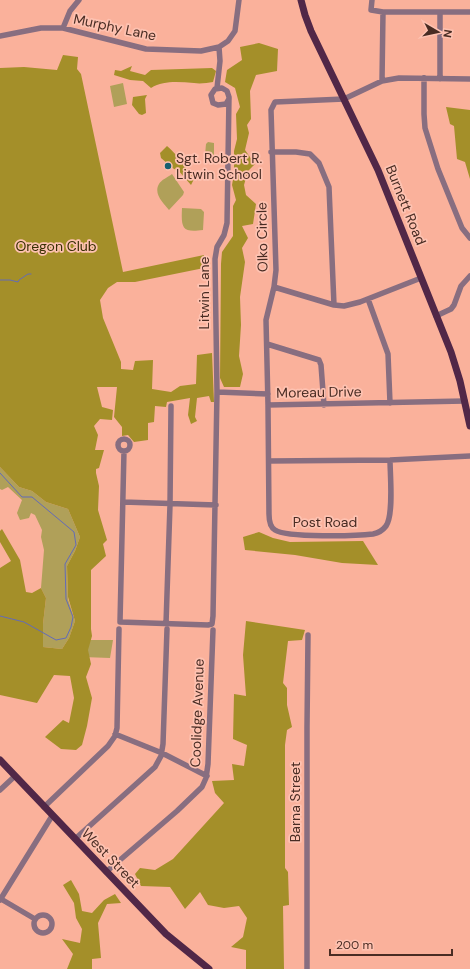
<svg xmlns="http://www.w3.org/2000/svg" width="470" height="969" viewBox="0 0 470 969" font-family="'DM Sans',sans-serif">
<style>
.green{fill:#b0a059}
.forest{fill:#a48f29}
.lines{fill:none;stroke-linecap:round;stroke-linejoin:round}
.stream{stroke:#636bb8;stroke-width:1}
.minor{stroke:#886e80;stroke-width:5.5}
.major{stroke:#512747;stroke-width:7}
.poi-dot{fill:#185f70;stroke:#fec2b1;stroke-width:1.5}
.labels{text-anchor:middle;stroke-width:3.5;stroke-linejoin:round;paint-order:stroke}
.street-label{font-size:14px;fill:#492c23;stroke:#fec2b1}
.poi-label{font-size:14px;fill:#492c23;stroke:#fec2b1;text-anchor:start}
.park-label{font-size:14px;fill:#382f03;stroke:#fec2b1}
</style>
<rect width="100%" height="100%" fill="#fab19b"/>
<path class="green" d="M123,83L127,104L114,107L110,86Z
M208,142L214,143V154L212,157L205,155L206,144Z
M172,174L184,192L183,195L169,210C164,204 153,194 159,184C161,180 168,177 172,174Z
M182,208L201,209L204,212L203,230C182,233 181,228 182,208Z
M0,467L19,487L32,491L46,502L68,509L80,537L75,551L67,566L68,599L75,621L69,638L62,649L43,647V624L46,598L41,588L44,550L41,537L42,530L35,515L31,513L29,518L20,520L17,513L22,500L8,487L2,490L0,489Z
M90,640H113L110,658L83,657Z"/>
<path class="forest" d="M259,43L278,49L277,71L256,75L250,91L251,119L247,125L249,133L245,150L255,164L248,171L244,185L246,195L256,204L253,224L242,226L248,238L242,248L245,262L240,297L241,325L239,356L243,374L240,387H224L220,378L221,264L222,252L233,236V206L236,200L232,185L234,174V151L237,139L236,114L240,107L235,88L225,82L227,70L242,60L240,47Z
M63,55L78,57L77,69L81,74L123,272L204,255V268L135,282H117L108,288L100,300L103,318L121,362V369L133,370L135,361L153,360L152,389L171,392L180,386L196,384L197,355L212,353L214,402H211L209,396L197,398L195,417L197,421L191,424L188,415L190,398L167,402L166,407L155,406L154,422L148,423V440L134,442L128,435L122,436V427L114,417L117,387H97L102,407L113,410L112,420L100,419L94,426L98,435L95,450H104L99,468L96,469V473L99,486L98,510L107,540L103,544L106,556L91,570V629L92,636L88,650L91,664L86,677L92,698L87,726L82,745L76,750L61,749L45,737L63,720L69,723L74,698L70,676L54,675L37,703L0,695V568L11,561L0,542V531L2,529L20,560L26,592L32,593L41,588L46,598L43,624V647L62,649L69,638L75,621L68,597L67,566L75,551L80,537L68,509L46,502L32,491L19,487L0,467V68L24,67L57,70Z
M132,66L130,71L145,75L151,70L212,68L216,71L213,82C207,83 200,84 194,83C179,82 164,80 151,88L143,81L130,80L114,75L115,70L121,71Z
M147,95L145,99L146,113L142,115L139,114L132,105L133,97Z
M446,107L470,110V179L465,162L457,159L454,126L450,124Z
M167,146C177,155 184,163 190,175H196L191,185L178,170L174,169L161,158L160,153Z
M259,532L273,538L290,542L363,541L378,565L342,563L295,555L245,550L243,537Z
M246,621L305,630L302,640L288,641L283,683L287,688V705L292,727L287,730L285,745V868L288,872L289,905L283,906L284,969H246V950L231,947L243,937L247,918L239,906L224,908L208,905L200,892L185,909L170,887L141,886L135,874L140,868L155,870L173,859L224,803L215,793L212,781L234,780L232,764L244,766L247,745L233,739L234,694L246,696L243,655Z
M71,880L79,894L82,911L92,913L104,900L115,894L121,903L107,904L98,923L101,958L92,959V969H67L73,954L62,939L80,943L82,929L76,918L74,903L63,885Z"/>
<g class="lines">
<path class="stream" d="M0,280H10L18,282L19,280L28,274H31
M0,473L22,497H32L74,532L76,545L65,564L66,599L73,617L71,627L66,638L56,640L24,622L0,616"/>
<path class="minor" d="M372,0L371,10L383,12H470
M63,28L70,11L79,0
M0,36L41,28H63L146,49L201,51L219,47L228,41L235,31L239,0
M424,78V114L425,128L438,169L462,228L470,238
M440,79V12
M382,81L383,12
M217,88L220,61L219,47
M229,99L226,104L218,105L213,103L211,95L215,89L222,88L227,91L229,97L227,223L224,235L217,247L215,259L217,392L268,394
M271,152H296L310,154L319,163L329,187L334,305
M421,278L360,302L344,306L334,305L274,287L276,270L271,110L275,102L344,99L382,81L399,78L470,79
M274,287L266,320L268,405L465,401
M368,299L388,354L390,403
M436,316L451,309L454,305L461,286L470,276
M267,344L319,360L321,365L324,405
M268,405L269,514C269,520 270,527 275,530C287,538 357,536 373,534C378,533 383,530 386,526C394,515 390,474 390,460
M118 445a6 6 0 1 1 12 0a6 6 0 1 1-12 0Z
M124,451L120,622L208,625L212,624L213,616L217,392
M269,461L390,460L470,456
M123,502L216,505
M166,624L170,505L171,406
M115,734L162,753L207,776
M0,790L15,776
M44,807L108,746L115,736L117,728L119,629
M75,839L155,767L161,756L163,744L167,629
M106,872L177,811L202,787L206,778L208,764L213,630
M1,899L35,919
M0,900L52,816
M34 924a9 9 0 1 1 18 0a9 9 0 1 1-18 0Z
M307,969V727L308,635"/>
<path class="major" d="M301,0L305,15L311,31L378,170L451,352L460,381L470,426
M0,760L166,934L209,969"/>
</g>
<circle class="poi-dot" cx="168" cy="166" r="4"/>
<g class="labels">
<g class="street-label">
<text transform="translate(115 27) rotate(12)" y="5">Murphy Lane</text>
<text transform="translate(406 205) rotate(68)" y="5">Burnett Road</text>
<text transform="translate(262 237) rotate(-91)" y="5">Olko Circle</text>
<text transform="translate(204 293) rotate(-90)" y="5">Litwin Lane</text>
<text transform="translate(319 392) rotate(-1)" y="5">Moreau Drive</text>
<text x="325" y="527">Post Road</text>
<text transform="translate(197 713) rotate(-88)" y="5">Coolidge Avenue</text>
<text transform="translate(295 802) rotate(-90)" y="5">Barna Street</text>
<text transform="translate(111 858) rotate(46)" y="5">West Street</text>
</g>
<g class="poi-label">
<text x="176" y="163">Sgt. Robert R.<tspan x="176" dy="16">Litwin School</tspan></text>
</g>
<g class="park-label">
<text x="56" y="251">Oregon Club</text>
</g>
</g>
<g transform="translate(438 32) rotate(99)" stroke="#fec2b1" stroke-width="3" paint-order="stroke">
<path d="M0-3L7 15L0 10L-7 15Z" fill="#492c23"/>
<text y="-6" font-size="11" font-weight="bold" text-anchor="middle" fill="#492c23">N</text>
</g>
<path d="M330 949v6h122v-6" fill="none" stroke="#492c23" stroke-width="2"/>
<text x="336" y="949" font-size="12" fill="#492c23" stroke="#fec2b1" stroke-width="3" paint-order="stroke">200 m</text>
</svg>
